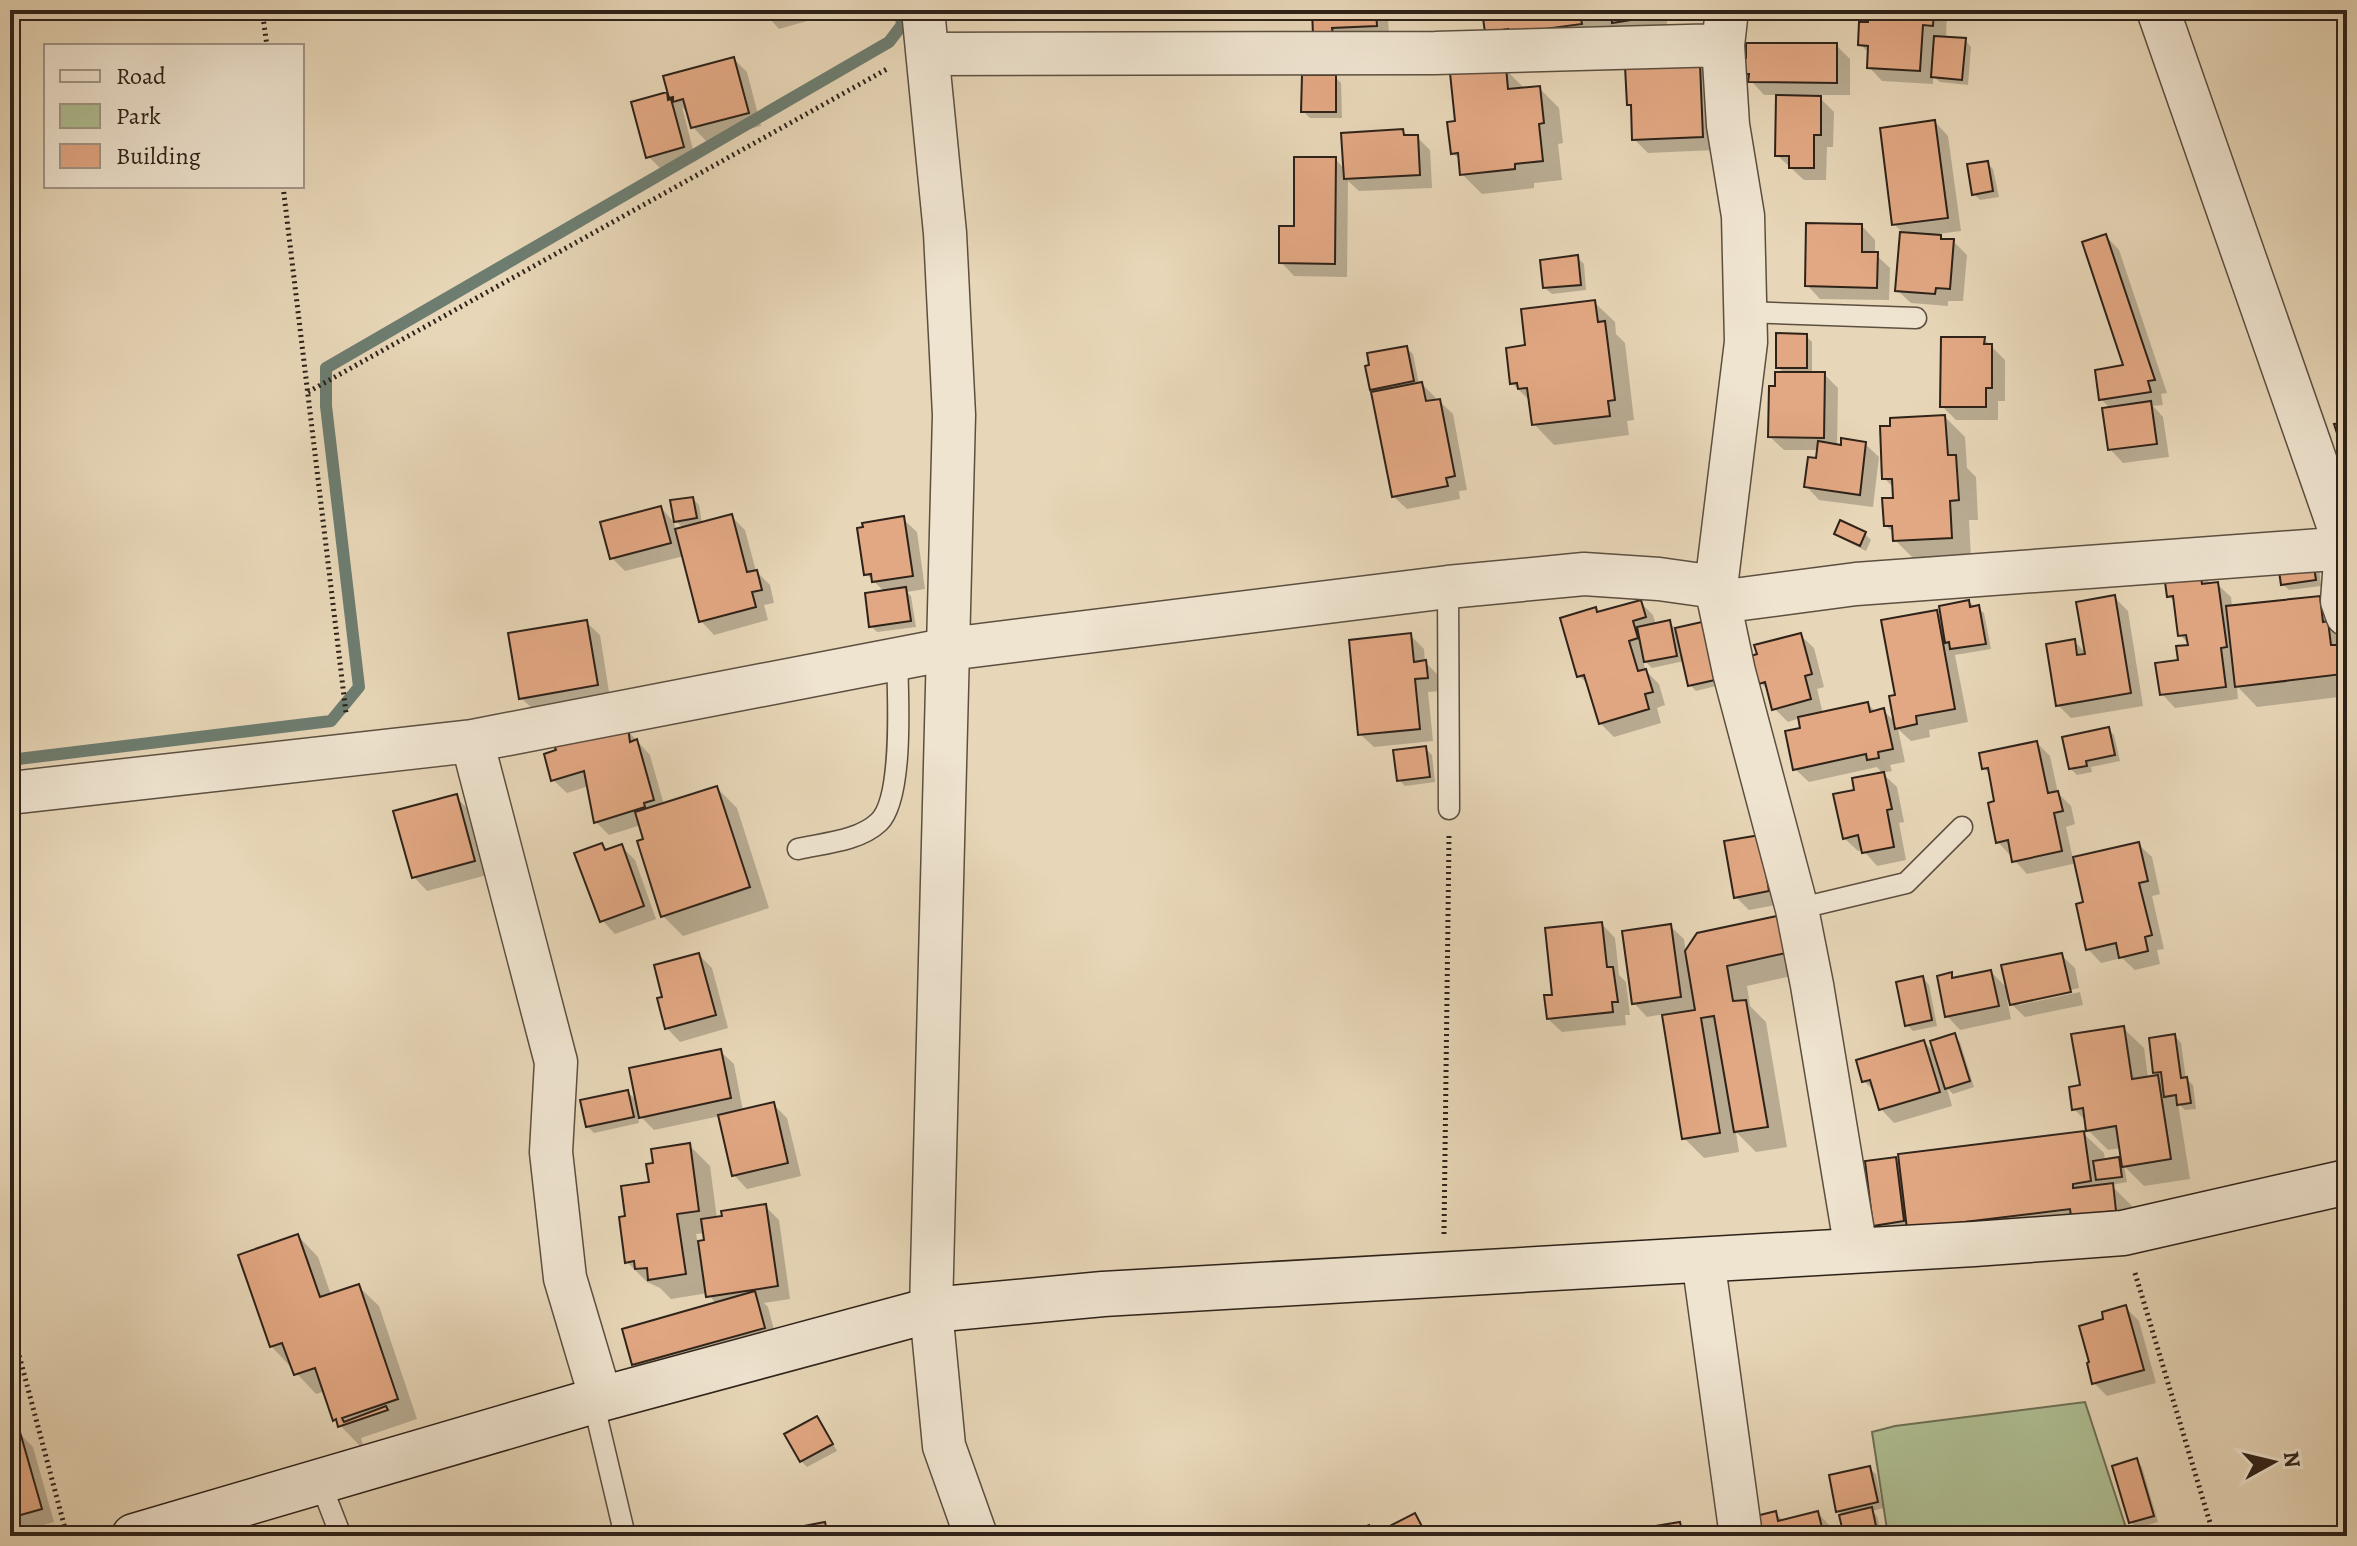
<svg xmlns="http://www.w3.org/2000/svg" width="2357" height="1546" viewBox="0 0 2357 1546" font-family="Alegreya,serif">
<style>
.green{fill:#afbf93;stroke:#6e7056;stroke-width:2}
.shadow{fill:#0003;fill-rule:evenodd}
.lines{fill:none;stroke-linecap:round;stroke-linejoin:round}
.stream{stroke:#6d7d70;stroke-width:12}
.building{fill:#e2a883;stroke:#2e2219;stroke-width:2}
.lane-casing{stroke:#5c4f40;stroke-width:23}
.street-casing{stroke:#5c4f40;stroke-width:45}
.secondary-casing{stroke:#2e2219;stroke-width:47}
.path{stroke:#2e2219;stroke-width:5;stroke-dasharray:2 4;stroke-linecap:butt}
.lane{stroke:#efe4d0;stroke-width:20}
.street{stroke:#efe4d0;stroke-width:42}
.secondary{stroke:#efe4d0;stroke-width:44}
</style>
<rect width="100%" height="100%" fill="#e7d6b7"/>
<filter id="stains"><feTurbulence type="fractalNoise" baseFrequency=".0025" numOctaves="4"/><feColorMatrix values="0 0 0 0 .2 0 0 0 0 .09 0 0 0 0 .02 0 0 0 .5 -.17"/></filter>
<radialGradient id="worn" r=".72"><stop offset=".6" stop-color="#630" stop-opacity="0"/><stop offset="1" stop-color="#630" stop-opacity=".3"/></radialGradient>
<path class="green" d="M2085,1402L2128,1534L2119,1536H1888L1872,1432L1895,1426Z"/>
<path class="shadow" d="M762,10H838L839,12L779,29Z
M1314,10H1385L1388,13L1389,39L1329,48Z
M1485,10H1665L1668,29L1508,52Z
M1870,10H1947L1946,39L1965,40L1971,47L1968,85L1940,82L1933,76V84L1882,81L1869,67L1870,54L1860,44L1869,24Z
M1836,45L1850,59V95H1817L1834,112L1833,147H1827L1826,180H1804L1777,155L1778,95H1764L1744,73Z
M734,59L747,72L761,126L706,141L693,127L689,115L682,107L696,161L662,170L648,156L634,103L670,93Z
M1699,66L1713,79L1716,150L1648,153L1634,139L1633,108L1629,104Z
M1505,69L1525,89L1539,88L1559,108L1563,143L1558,144L1562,180L1534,183V188L1482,194L1462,174L1461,161L1453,153Z
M1335,77L1341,83L1342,118H1310L1303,111Z
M1935,122L1948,136L1961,231L1937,234L1944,241H1953L1967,255L1963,301H1948V306L1911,303L1897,290L1902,232L1894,224Z
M1402,132L1408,137H1417L1430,150L1432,188L1359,191L1348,181L1347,277L1294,276L1281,262L1296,228L1335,159L1345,169Z
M1987,163L1993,169L1999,197L1980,200L1974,194Z
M1862,226L1875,240V254L1890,268L1889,300L1820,299L1807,285Z
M2106,236L2119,250L2167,393L2161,394L2163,405L2153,406L2163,417L2169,457L2123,463L2110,449L2111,409L2101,399L2126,367Z
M1577,257L1584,264L1586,290L1552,294L1545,288Z
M1594,302L1615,322L1616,334L1625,343L1634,420L1627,421L1629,435L1554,445L1534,424L1531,402L1512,383L1528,347Z
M1806,336L1812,342V374H1824L1838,388L1837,446L1865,444L1879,457L1873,507L1819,500L1806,486L1818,460L1819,450H1784L1770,437L1777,388L1785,374L1778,367Z
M1984,339L2005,360V401H1998V420H1956L1942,406Z
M1406,348L1413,354L1419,384H1422L1435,397L1436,401H1439L1453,414L1467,490L1459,491L1460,499L1407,509L1393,496L1376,393L1372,389L1371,367Z
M1945,417L1965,437L1967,468L1976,477L1978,520H1969L1971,558L1915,560L1895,540V534L1885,525L1895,499L1894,488L1884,478Z
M693,499L699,505L702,524L731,516L745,530L756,571L770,585L774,603L764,605L768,620L714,635L701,621L684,556L625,571L612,558L661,508L674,522L676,531L684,529L676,521Z
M903,519L917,532L925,589L907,592L911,596L916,627L877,632L871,626L885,592L866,574L865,529Z
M1836,533L1865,534L1871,540L1866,551L1842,539Z
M2319,568L2321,586L2289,590L2283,584Z
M2199,571L2212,585L2217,584L2231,597L2232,607L2319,598L2339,618L2341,637L2347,643V696L2257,707L2237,686L2238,699L2175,708L2162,694L2180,661L2191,646L2180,635L2176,603L2169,596Z
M2114,597L2128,611L2143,706L2071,718L2058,705L2074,641L2086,653Z
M1640,602L1653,615L1656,625L1669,622L1676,629L1720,685L1696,691L1690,685L1684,661L1652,668L1642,658L1646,671L1659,684L1665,705L1657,708L1661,723L1614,737L1600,723L1590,686L1579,676L1595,609L1599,614Z
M1969,602L1984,613L1991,649L1955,655L1968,722L1929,730L1930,737L1911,741L1898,729L1905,762L1890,765L1892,771L1882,773L1897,787L1904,822L1899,823L1906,860L1877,866L1863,850L1858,851L1844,838L1857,791L1883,774L1877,767L1809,782L1795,769L1803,729L1800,718L1788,722L1774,708L1770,693L1761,683L1800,635L1814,648L1824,687L1817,689L1823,714L1868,704L1876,712L1884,711L1896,723L1898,697L1936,612L1943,619Z
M586,622L600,635L610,698L535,711L521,698Z
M1410,635L1424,649L1425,662L1439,676L1440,691L1428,692L1433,741L1374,747L1360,734Z
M2108,729L2114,735L2120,761L2091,767L2092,772L2077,775L2071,769Z
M627,730L650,755L664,805L717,788L737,808L769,908L683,936L663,916L641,825L609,835L596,822L589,786L567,793L553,780L559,751Z
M2037,743L2050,756L2058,793L2071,806L2075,824L2066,827L2073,859L2138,844L2152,857L2160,894L2152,896L2164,949L2157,950L2160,964L2135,970L2122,958L2101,963L2088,949L2086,904L2077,863L2027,874L1998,842L1997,803L1991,775L1984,768Z
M1425,748L1432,755L1435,782L1405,786L1399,780Z
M456,797L469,810L487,875L427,891L414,877Z
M1759,837L1781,904L1749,910L1736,897Z
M601,845L607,852L621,846L635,860L656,919L615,934L602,920Z
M1602,924L1615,938L1619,975L1626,982L1630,1015H1625L1626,1025L1562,1032L1548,1019L1554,997Z
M1670,926L1684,939L1686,954L1797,938L1805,973L1747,986L1750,1006L1766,1022L1787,1147L1756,1152L1736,1132L1739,1152L1704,1158L1684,1138L1664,1014L1647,1017L1634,1003Z
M699,955L712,968L728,1028L680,1042L667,1028L664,998Z
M2061,955L2075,968L2079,988L2019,1001V1005L2080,992L2083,1005L2025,1017L2007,1000L2011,1019L1960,1030L1947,1016L1951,975L1956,980L1991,972L2009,990Z
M1923,978L1929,985L1937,1026L1913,1031L1907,1025Z
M2123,1028L2144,1048L2148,1078L2160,1077L2155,1072L2175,1036L2181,1043L2186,1079L2193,1085L2196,1109L2185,1110L2178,1103L2190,1179L2144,1186L2124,1166L2127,1182L2111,1185L2132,1206L2135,1230L1888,1238L1875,1225L1895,1159L1902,1166L2083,1133L2104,1153L2105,1161L2118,1159L2124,1165L2121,1148L2108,1150L2088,1130L2087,1122L2074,1109L2082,1086Z
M1954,1036L1960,1042L1974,1087L1953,1094L1947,1088L1952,1106L1894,1123L1881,1109L1876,1093L1864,1081L1924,1042L1936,1054Z
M720,1051L734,1064L743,1111L773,1104L787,1118L801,1176L747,1189L734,1175L720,1116L654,1130L637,1113L639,1123L594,1133L587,1126L628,1092L638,1102Z
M689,1145L710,1166L717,1219L765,1206L779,1220L790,1299L764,1303L768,1307L777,1341L647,1378L633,1364L716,1304L708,1293L671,1299L660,1288L647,1282L627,1262L628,1218L651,1183ZM705,1233L706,1242L698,1243L696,1234Z
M298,1236L318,1257L331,1295L358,1286L379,1306L417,1419L361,1438L363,1445L360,1446L334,1419L325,1391L316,1394L271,1346Z
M2125,1307L2139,1321L2156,1383L2107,1396L2094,1383L2092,1363L2106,1320Z
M817,1418L823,1425L837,1451L807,1467L801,1461Z
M20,1434L33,1447L54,1522L19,1532L10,1523V1437Z
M2136,1460L2142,1467L2158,1522L2137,1528L2131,1522Z
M1869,1468L1876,1474L1883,1508L1872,1511L1877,1516L1882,1536H1846L1841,1514L1838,1511Z
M1775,1513L1784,1521L1818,1513L1831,1527L1833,1536H1759Z
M825,1525L836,1536H786Z"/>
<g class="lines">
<path class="stream" d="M10,760L331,721L359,687L326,406V368L889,42L902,25L900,10"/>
</g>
<path class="building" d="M1312,10H1376L1377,26L1332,28L1333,34L1313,35Z
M1482,10H1605L1606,15L1581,19L1582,24L1508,34V29L1485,33Z
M1611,10H1655L1656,16L1612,23Z
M1868,10H1934L1933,26L1923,25L1920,71L1867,68L1868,46L1858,45L1859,22H1868Z
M1934,36L1966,38L1962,80L1931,77Z
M1746,43H1837V83L1748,82L1749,74H1742V58H1746Z
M734,57L749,113L691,128L683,99L673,102V97L669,98L663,76Z
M1700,64L1703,137L1632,140L1631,105H1627L1625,66Z
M1506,67L1508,89L1540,86L1544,123L1539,124L1543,161L1515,164V169L1460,175L1458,153L1451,154L1447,122L1455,121L1450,73Z
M1302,75H1336V112H1301Z
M667,92L668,100L671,99L684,147L646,158L631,102Z
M1776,95L1821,96V135H1814V168H1789V156H1775Z
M1935,120L1948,218L1892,225L1880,128Z
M1403,129L1404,135H1418L1420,175L1344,179L1341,133Z
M1294,157H1336L1335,264L1279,263V226H1294Z
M1988,161L1993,191L1972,195L1967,164Z
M1806,223L1862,224V252H1878L1877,288L1805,286Z
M1900,232L1941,235V239H1954L1950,289L1936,288L1935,294L1895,291Z
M2106,234L2155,380L2148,381L2151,392L2099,400L2095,370L2123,365L2082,242Z
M1578,255L1581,285L1543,288L1540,260Z
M1595,300L1598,322L1605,321L1615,400L1608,401L1610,416L1532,425L1527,388L1518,389L1517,383L1510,384L1506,348L1525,345L1521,309Z
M1776,333L1807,334V368H1776Z
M1941,337H1985L1984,344H1992V388H1986V407H1940Z
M1407,346L1414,381L1370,390L1365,366L1369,365L1367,353Z
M1775,372H1825L1824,438L1768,437L1769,386H1775Z
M1422,382L1426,401L1440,399L1455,476L1446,478L1448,486L1392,497L1371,392Z
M2151,401L2157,444L2108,450L2102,408Z
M1945,415L1948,455H1956L1959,500L1950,501L1952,538L1893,541L1892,526H1884L1882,498H1893L1892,479H1882L1880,426H1890V418Z
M2347,423V464L2334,424Z
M1841,438L1866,442L1860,495L1804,487L1808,457L1816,458L1818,441L1841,445Z
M693,497L697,518L674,522L670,500Z
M661,506L671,543L610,559L600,522Z
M732,514L747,572L757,570L762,590L752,592L756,607L699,622L675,529Z
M904,516L913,576L872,582L871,574L864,575L857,528L863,527L862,523Z
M1840,520L1866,532L1860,546L1834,534Z
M2313,560L2316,580L2281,585L2278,564Z
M2200,569L2202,584L2218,582L2227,647L2221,648L2226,687L2160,695L2155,663L2178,660L2176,646L2188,645L2186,635L2178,636L2173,596L2167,597L2164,574Z
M906,587L911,621L869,627L865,593Z
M2115,595L2131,693L2056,706L2046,644L2075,639L2077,655L2085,654L2076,602Z
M2320,596L2323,622L2328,621L2331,645H2339L2343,674L2235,687L2226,606Z
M1641,600L1646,617L1633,621L1638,638L1629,641L1638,671L1646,669L1653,692L1645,694L1649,709L1599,724L1584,675L1577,677L1560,618L1596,607L1597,612Z
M1969,600L1970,607L1979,605L1986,644L1950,649L1949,642L1945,643L1939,606Z
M1937,610L1955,709L1916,716L1917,724L1895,729L1889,696L1895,695L1881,620Z
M587,620L598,685L519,699L508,633Z
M1670,620L1677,656L1644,662L1637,627Z
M1702,622L1715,680L1688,686L1675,628Z
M1411,633L1414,662L1426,660L1428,678L1415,679L1420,729L1358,735L1349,640Z
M1801,633L1812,674L1805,676L1811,699L1772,710L1765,682L1759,684L1751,656L1757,654L1754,645Z
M1868,702L1870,712L1884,708L1893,749L1878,752L1879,758L1867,760L1866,754L1793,770L1785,731L1800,728L1798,717Z
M2109,727L2115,755L2086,761L2087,766L2069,769L2062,737Z
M628,728L630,742L637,739L654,800L644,803L645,807L594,823L584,771L551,781L544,754L556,750L553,743Z
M2037,741L2048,793L2058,791L2063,811L2054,813L2062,851L2012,862L2008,840L1996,843L1988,803L1994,801L1988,768L1982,769L1979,753Z
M1426,746L1430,777L1397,781L1393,750Z
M1884,772L1892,809L1887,810L1894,847L1862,853L1858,835L1843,839L1833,794L1854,790L1852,778Z
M717,786L750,887L661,917L637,841L643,839L635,812Z
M457,794L475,861L412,878L393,811Z
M1760,835L1769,891L1734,898L1724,841Z
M2139,842L2148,881L2139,883L2152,935L2145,937L2148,951L2119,958L2116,943L2086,950L2076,904L2083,902L2073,857Z
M602,843L605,850L622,844L644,906L600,922L574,853Z
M1777,916L1786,953L1727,966L1733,1001L1746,1000L1768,1127L1734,1132L1714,1016L1701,1018L1720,1133L1682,1139L1662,1015L1695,1010L1685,951L1697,933Z
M1602,922L1607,967H1613L1618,1002H1612L1613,1012L1547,1019L1544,995H1552L1545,928Z
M1671,924L1681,997L1632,1004L1622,931Z
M699,953L716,1015L665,1029L657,998L662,997L654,965Z
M2062,953L2071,992L2010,1005L2001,965Z
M1991,970L1999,1006L1945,1017L1937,976L1952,972V978Z
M1923,976L1932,1020L1905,1026L1896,982Z
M2124,1026L2132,1079L2158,1075L2171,1159L2122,1167L2116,1126L2086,1131L2083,1108L2072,1110L2069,1087L2080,1085L2071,1034Z
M1955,1033L1970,1081L1945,1089L1930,1041Z
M2175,1034L2181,1078L2187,1077L2191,1103L2177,1105L2176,1095L2164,1097L2161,1072L2153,1073L2149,1038Z
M1924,1040L1940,1092L1879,1110L1870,1080L1862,1082L1856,1060Z
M721,1049L731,1098L639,1118L629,1068Z
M628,1090L634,1117L586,1127L580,1100Z
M774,1102L788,1163L732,1176L718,1115Z
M2084,1131L2091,1181L2073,1184V1188L2113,1183L2116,1211L2071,1216L2070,1209L1907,1229L1898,1154Z
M690,1143L699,1211L677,1214L686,1274L648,1280L647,1268L635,1269L634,1261L625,1263L619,1217L625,1216L621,1186L649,1182L646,1164L653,1163L651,1149Z
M1896,1157L1904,1221L1873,1226L1865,1161Z
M2119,1157L2122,1177L2096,1180L2093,1161Z
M766,1204L778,1286L706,1297L698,1241L704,1240L701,1219L722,1216L721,1211Z
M298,1234L320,1297L359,1284L398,1399L342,1418L344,1422L386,1406L388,1410L338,1427L336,1419L333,1421L315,1368L294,1375L282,1343L270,1347L238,1255Z
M755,1291L765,1328L632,1365L622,1329Z
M2126,1305L2144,1370L2092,1384L2087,1363L2089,1362L2079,1326L2103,1319L2102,1312Z
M817,1416L833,1444L800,1462L784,1434Z
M20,1432L42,1509L10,1518V1435Z
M2137,1458L2154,1516L2129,1523L2112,1466Z
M1870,1466L1878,1502L1836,1512L1829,1475Z
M1872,1507L1877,1531L1844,1536L1839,1515Z
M1776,1511L1778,1521L1818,1511L1824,1536H1757L1752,1517Z
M1415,1513L1427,1536H1386L1382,1530Z
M825,1522L828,1536H784L783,1530Z
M1680,1522L1683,1536H1632L1631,1530Z
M1369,1525L1374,1536H1345Z"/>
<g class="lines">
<g class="lane-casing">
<path id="lane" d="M1745,312L1916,318
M1448,587L1449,809
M798,849C825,843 859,841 879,822C904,798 898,693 897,659
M1797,909L1906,883L1962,827
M593,1401L625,1536
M320,1482L341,1536"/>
</g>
<g class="street-casing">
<path id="street" d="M923,10L945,233L954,415L931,1310L944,1446L976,1536
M1727,10L1723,45L1728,125L1743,216L1746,342L1716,587L1734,672L1797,909L1812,985L1856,1250
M2158,10L2346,548L2342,601L2347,615
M928,54L1435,53L1723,45
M1719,602L1856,584L2347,548
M472,741L556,1062L551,1152L565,1278L601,1399
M10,793L472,741L949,649L1448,587L1584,574L1659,579L1716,587
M1703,1259L1741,1536"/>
</g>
<g class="secondary-casing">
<path id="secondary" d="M134,1536L601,1399L931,1310L1103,1294L1974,1244L2123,1233L2347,1182"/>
</g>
<path class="path" d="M262,10L267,46
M283,186L346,713
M308,392L887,69
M1444,1234L1449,836
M2135,1273L2214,1536
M10,1321L67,1536"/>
<use href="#lane" class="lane"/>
<use href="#street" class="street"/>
<use href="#secondary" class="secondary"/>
</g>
<rect width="2357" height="1546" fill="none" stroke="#e7d6b7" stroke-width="40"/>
<rect x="12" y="12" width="2333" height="1522" fill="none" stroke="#2e2219" stroke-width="4"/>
<rect x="20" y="20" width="2317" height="1506" fill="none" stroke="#2e2219" stroke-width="2"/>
<rect x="44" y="44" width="260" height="144" fill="#efe4d0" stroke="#a29687" stroke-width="2"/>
<rect x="60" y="70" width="40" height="12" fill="#efe4d0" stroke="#a29687" stroke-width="2"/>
<text x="116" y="84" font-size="24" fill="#2e2219">Road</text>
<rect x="60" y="104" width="40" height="24" fill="#afbf93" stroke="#a29687" stroke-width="2"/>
<text x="116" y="124" font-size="24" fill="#2e2219">Park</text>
<rect x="60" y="144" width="40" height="24" fill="#e2a883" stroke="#a29687" stroke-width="2"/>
<text x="116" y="164" font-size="24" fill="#2e2219">Building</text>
<g transform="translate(2273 1462) rotate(82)" stroke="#efe4d0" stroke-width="6" paint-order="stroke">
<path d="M0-6L14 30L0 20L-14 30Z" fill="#2e2219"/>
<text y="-12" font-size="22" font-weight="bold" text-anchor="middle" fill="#2e2219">N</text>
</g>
<rect width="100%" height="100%" filter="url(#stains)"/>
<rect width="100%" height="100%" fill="url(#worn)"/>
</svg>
